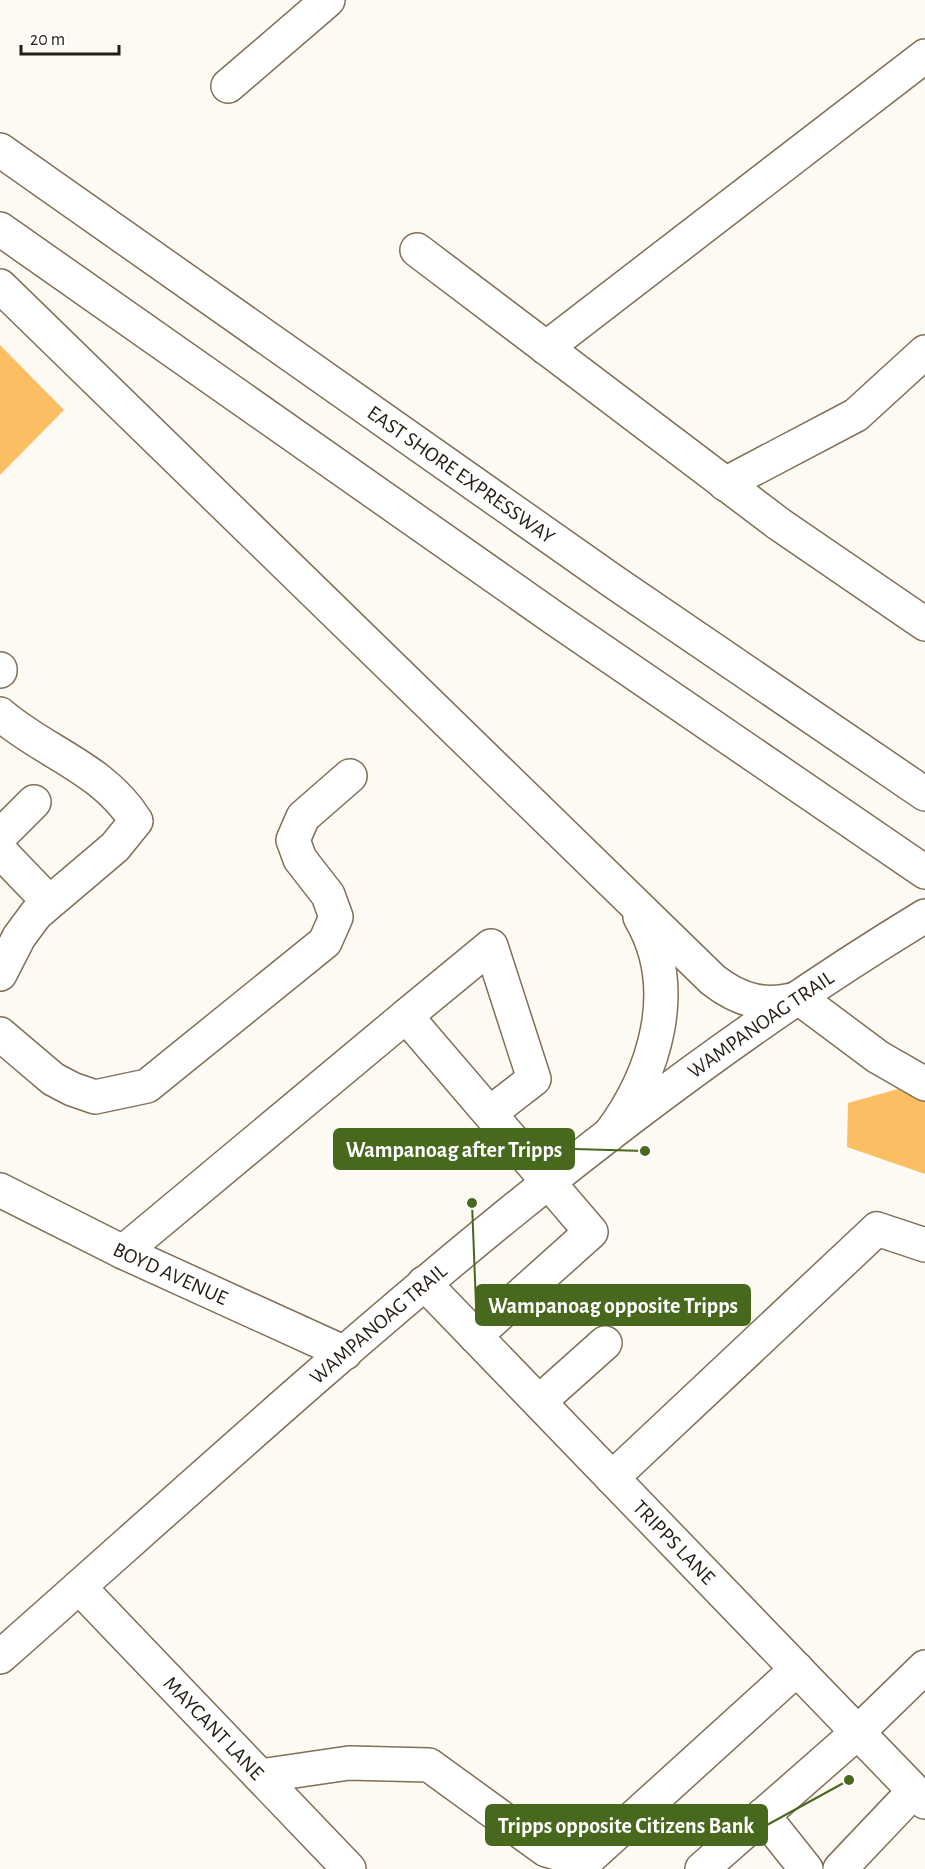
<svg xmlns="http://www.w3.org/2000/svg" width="925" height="1869" viewBox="0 0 925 1869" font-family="'Alegreya Sans',sans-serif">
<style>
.forest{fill:#fcbe63}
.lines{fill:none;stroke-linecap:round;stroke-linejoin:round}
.minor-casing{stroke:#816f57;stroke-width:36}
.major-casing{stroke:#816f57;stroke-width:36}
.highway-casing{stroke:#816f57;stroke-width:36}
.minor{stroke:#fff;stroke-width:33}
.major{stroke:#fff;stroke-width:33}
.highway{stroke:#fff;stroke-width:33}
.labels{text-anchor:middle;stroke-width:5;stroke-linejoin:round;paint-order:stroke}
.street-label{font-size:21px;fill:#231c12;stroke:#fff}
.leader{fill:none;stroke:#48681e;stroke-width:2}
.callout-dot{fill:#48681e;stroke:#fff;stroke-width:2}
.callout{fill:#48681e;stroke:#48681e;stroke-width:2}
.callout-label{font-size:22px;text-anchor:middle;font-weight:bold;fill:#fff}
</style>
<rect width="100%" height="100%" fill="#fdf9f3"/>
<path class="forest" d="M0,345L64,410L0,475Z
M898,1089L925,1099V1174L847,1147L848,1103Z"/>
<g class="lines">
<g class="minor-casing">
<g id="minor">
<path d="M228,86L328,0"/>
<path d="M417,250L779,524L925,624"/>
<path d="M546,348L925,56"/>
<path d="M725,484L856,415L925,352"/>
<path d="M0,669V671"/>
<path d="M0,714C45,753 103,768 136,821L115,847L36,914L19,937L0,974"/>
<path d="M0,836L34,802"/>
<path d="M0,851L49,902"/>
<path d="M406,1016L491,946L534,1079L490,1113"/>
<path d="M0,1034L53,1079L72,1089L95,1097L147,1086L325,942L336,917L328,895L300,859L293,840L303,817L350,776"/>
<path id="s1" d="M0,1190L123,1252L345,1353"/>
<path d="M123,1252L406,1016L591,1232L475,1336"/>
<path id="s2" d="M424,1283L925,1802"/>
<path d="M539,1402L605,1343"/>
<path d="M612,1478L877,1229L925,1245"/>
<path id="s3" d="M79,1587L349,1869"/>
<path d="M260,1776L349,1763L429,1765L546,1850L567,1856L590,1857L797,1669"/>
<path d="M763,1815L806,1869"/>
<path d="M702,1869L858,1732L925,1667"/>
<path d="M840,1869L914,1791"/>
</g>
</g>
<g class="major-casing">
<g id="major">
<path id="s4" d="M0,1657C297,1395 585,1122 925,916"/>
</g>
</g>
<g class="highway-casing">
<g id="highway">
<path id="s5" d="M0,150L614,582L925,794"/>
<path d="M0,229L554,618L925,872"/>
<path d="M0,286L713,980C740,1001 766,1008 799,998L878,1057L925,1084"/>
<path d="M609,1135C655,1074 682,988 640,917"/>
</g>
</g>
<use href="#minor" class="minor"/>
<use href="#major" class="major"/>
<use href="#highway" class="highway"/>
</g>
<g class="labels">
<g class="street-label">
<text dy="7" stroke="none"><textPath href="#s5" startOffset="564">EAST SHORE EXPRESSWAY</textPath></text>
<text dy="7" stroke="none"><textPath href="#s4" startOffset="990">WAMPANOAG TRAIL</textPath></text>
<text dy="7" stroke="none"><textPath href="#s1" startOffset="190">BOYD AVENUE</textPath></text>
<text dy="7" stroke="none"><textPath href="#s4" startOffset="504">WAMPANOAG TRAIL</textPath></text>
<text dy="7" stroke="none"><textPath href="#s2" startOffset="360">TRIPPS LANE</textPath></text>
<text dy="7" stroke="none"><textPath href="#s3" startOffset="195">MAYCANT LANE</textPath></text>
</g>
</g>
<path class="leader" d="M645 1151L574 1149M472 1203L476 1305M849 1780L767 1825"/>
<g class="callout-dot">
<circle cx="645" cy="1151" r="6"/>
<circle cx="472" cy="1203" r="6"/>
<circle cx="849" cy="1780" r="6"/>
</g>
<g class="callout">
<rect x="334" y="1129" width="240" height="40" rx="6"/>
<rect x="476" y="1285" width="274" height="40" rx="6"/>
<rect x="486" y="1805" width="281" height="40" rx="6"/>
</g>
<g class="callout-label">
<text x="454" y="1157">Wampanoag after Tripps</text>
<text x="613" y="1313">Wampanoag opposite Tripps</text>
<text x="626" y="1833">Tripps opposite Citizens Bank</text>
</g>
<path d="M21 45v9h98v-9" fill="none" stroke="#231c12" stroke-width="3"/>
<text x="30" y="45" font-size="18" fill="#231c12" stroke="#ffffff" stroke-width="4.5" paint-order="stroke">20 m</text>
</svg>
